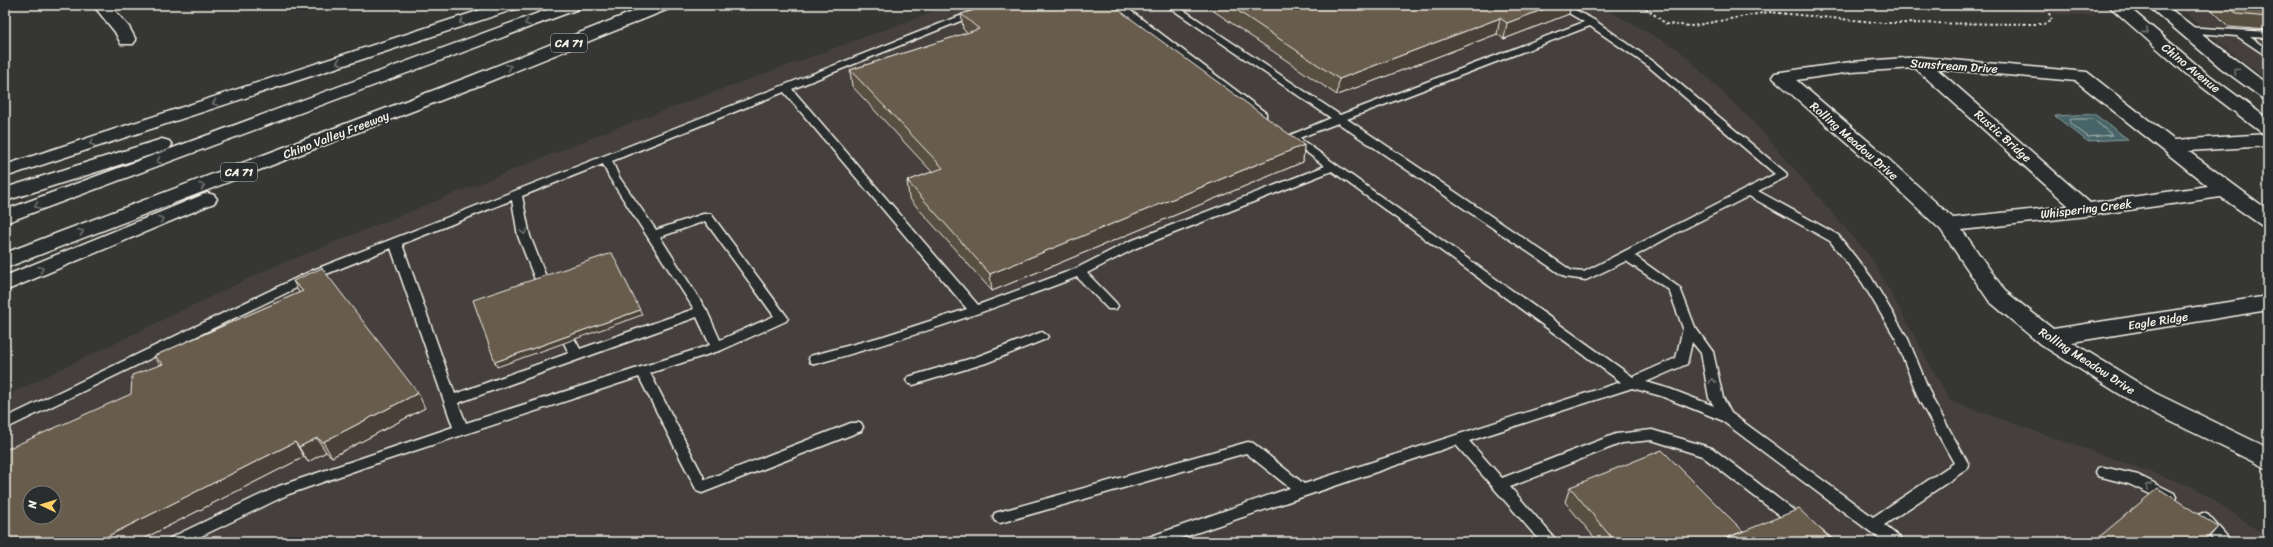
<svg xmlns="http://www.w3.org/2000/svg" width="2273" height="547" viewBox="0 0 2273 547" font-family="Sriracha,sans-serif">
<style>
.built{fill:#45413c;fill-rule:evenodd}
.water{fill:#476568;stroke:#8c9d9b}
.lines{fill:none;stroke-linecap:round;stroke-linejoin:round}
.shore{stroke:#afb9b5;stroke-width:1}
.service-casing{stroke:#f4f1e8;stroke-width:3}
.minor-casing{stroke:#f4f1e8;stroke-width:3}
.secondary-casing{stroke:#f4f1e8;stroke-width:3}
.motorway-casing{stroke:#f4f1e8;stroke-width:3}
.path{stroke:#f4f1e8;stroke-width:2;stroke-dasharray:2.5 2.5;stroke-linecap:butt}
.service{fill:#2a2d2e;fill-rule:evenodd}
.minor{fill:#2a2d2e;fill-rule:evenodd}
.secondary{fill:#2a2d2e;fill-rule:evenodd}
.motorway{fill:#2a2d2e;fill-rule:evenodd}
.wall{fill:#594f43;stroke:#f4f1e8}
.shaded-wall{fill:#484037;stroke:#f4f1e8}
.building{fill:#675c4e;stroke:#f4f1e8;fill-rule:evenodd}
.oneway{stroke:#71726f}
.labels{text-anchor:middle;stroke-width:3.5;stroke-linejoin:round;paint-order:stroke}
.shield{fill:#2a2d2e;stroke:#b7b6b0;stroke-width:1}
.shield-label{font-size:11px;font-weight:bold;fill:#f4f1e8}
.street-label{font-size:12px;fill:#f4f1e8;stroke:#2a2d2e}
</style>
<rect width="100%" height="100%" fill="#363634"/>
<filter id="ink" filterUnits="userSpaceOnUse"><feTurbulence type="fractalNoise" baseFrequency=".025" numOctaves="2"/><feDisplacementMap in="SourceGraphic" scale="8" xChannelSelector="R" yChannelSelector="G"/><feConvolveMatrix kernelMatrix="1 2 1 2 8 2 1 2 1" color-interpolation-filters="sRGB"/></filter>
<g filter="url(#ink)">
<path class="built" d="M952,5H1598L1678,49L1758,127L1872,259L1950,401L2196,488L2268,537V542H5V396L268,269L611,130ZM30,493H54V517H30Z
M1688,5H2084L2095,16L1941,7L1811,5L1703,12Z
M2177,5H2268V80L2237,57Z"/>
<path class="water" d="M2094,114L2128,139L2087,141L2055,116Z"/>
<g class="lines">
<path class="shore" d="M2071,119H2093L2112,135L2088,137L2070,123Z"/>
<g class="service-casing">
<path id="service" d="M988,5H1000L792,89L978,305L1075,269L1128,242L1325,166L1286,137L1331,118L1166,5H1176L1340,115L1584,22L1555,5H1566L1594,20L1654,62L1786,173L1787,175L1786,177L1758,191L1838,235L1871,277L1908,339L1933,400L1969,465L1967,469L1884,525L1900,538L1903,542H1884L1721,420L1661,396L1632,388L1469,441L1502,478L1616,434L1652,430L1712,448L1830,538L1833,542H1814L1702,456L1652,440L1622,443L1510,487L1558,542H1541L1456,445L1169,542H1143L1146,538L1290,488L1246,453L1000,523L995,521L993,517L995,513L1248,442L1253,443L1304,484L1621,382L1332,171L1136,248L1087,273L1116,303L1118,306L1116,309H1108L1077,277C991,310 904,340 815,364L810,362L809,359L810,356L884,336L967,309L784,92L612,161L619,177L656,230L703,214H711L788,318L786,321L722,350L650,373L705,480L851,423H861L863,427L861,431L702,493L697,491L639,377L374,464L289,494L189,542H167L170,538L279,486L453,427L391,248L319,277L5,429V418L311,271ZM1590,26L1648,66L1775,174L1584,272L1572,271L1347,119ZM1338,123L1565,277L1586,280L1626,261L1669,290L1683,328L1676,358L1633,377L1299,138ZM603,164L609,177L694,309L580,349L574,338H564L563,341L569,353L455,394L402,244L512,200L518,236L536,282L538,285H546L548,282L530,236L522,196ZM1749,196L1830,241L1862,282L1896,339L1919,400L1954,463L1873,517L1731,413L1723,398L1713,352L1695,327L1680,288L1635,256L1676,233ZM705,221L774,316L720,340L707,311L660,237ZM697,317L710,345L466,423L458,403ZM1692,342L1701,353L1709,398L1714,406L1670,389L1646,382L1687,364Z
M1113,5H1123L1266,113V117H1258Z
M2185,27L2268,32V38L2250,37L2268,50V57L2237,36L2182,32L2180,30Z
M1042,332L1048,336L1046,339L986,363L913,385L908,383L906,380L908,377L976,357Z
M2103,467L2138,475L2174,493L2176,497L2174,501L2169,503L2129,484L2098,476L2096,472L2098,468Z
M2203,513L2208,515L2232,542H2215L2196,519L2198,515Z"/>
</g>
<g class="minor-casing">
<path id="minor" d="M93,5H110L129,27L136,40L133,44H121L115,32Z
M1919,57L2087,72L2174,140L2268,134V146L2188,151L2268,210V226L2261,225L2221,197L2086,216L1962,230L2005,291L2053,329L2268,296V310L2072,342L2155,393L2268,448V469L2137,405L2040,344L1989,301L1941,230L1861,155L1772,77L1775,73L1781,72L1851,62ZM1915,68L2069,206L1953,218L1875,147L1796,80L1851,72ZM1937,69L2076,81L2208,186L2090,203Z"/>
</g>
<g class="secondary-casing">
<path id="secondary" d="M2108,5H2126L2205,72L2268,119V134L2261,132L2193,80Z
M2147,5H2165L2268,85V99L2262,98L2221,68Z"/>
</g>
<g class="motorway-casing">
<path id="motorway" d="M496,5H520L518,8L5,177V165Z
M560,5H583L581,8L5,223V210Z
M650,5H673L671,8L478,86L5,268V253L466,78Z
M162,139L169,141L172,145L169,149L5,201V188Z
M207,193L214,195L217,199L214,203L5,291V276Z"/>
</g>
<path class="path" d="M1642,5L1666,24L1692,26L1768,12L1884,23L2044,24L2052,21L2046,5"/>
<use href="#service" class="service"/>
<use href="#minor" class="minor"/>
<use href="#secondary" class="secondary"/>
<use href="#motorway" class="motorway"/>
</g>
<path class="wall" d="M1205,5H1571L1569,14L1504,39L1497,34L1337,95Z
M2207,5H2268V30L2229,27Z
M961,14L1304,145L1303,162L992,291L909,198L907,181L932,172L852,86L850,70L967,33L963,29Z
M293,281L425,408L332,457L326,452L308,462L304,457L137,542H5L131,394L160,365L154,356L299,293Z
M1570,487L1743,531L1834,542H1598L1565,502Z"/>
<path class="shaded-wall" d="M1555,5H1571L1569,14L1504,39L1507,23Z
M1500,18L1497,34L1337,95L1339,79Z
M1304,145L1303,162L992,291L990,274Z
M640,310L642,315L497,367L495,362Z
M418,393L425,408L332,457L323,442Z
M317,438L326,452L308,462L299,447Z
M295,442L304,457L137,542H96Z
M2218,527L2206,541L2205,542H2203Z"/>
<path class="building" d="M991,5H1112L1304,145L990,274L907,181L943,168L850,70L979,29L961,14Z
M1229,5H1555L1507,23L1500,18L1339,79Z
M2227,5H2268V17L2237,14Z
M612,253L640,310L495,362L473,300Z
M322,268L418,393L323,442L317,438L299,447L295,442L96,542H5V450L131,394L132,375L163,364L154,356L303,291L293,281ZM30,493H54V517H30Z
M1662,450L1743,531L1717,542H1615L1570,487Z
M2158,488L2218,527L2203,542H2093Z
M1799,509L1834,542H1717Z"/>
<defs><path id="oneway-chevron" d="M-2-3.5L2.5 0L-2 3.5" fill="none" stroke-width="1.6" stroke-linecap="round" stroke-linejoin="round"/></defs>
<g class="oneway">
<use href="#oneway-chevron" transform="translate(462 22) rotate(162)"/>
<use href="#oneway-chevron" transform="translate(527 23) rotate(160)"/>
<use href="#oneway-chevron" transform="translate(2146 31) rotate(40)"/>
<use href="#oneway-chevron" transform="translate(339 62) rotate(162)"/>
<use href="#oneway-chevron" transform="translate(509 67) rotate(-22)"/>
<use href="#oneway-chevron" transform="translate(2236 71) rotate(-144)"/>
<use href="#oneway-chevron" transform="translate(215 103) rotate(162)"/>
<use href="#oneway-chevron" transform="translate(92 143) rotate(162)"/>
<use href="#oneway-chevron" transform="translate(159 161) rotate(159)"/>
<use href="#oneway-chevron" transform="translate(202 186) rotate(-21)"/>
<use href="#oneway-chevron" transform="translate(37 206) rotate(160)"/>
<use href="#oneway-chevron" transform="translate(161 219) rotate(-24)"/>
<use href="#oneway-chevron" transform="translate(81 232) rotate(-21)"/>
<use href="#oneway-chevron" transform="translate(524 232) rotate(77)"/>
<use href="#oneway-chevron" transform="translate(41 269) rotate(-22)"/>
<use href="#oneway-chevron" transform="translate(1712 381) rotate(-101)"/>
<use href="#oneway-chevron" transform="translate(2148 486) rotate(-155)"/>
</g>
</g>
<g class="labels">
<g class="shield">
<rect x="551" y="34" width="36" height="18" rx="3"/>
<rect x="221" y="163" width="36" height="18" rx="3"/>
</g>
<g class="shield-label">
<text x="569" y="47">CA 71</text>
<text x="239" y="176">CA 71</text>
</g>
<g class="street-label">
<text transform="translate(1954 66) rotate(4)" y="4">Sunstream Drive</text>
<text transform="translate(2191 68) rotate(39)" y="4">Chino Avenue</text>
<text transform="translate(336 135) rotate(-21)" y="4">Chino Valley Freeway</text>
<text transform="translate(2003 136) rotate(42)" y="4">Rustic Bridge</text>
<text transform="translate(1854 141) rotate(41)" y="4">Rolling Meadow Drive</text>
<text transform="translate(2086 209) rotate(-7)" y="4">Whispering Creek</text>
<text transform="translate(2158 321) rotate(-9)" y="4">Eagle Ridge</text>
<text transform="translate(2087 361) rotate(33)" y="4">Rolling Meadow Drive</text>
</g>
</g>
<rect width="2273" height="547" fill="none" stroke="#2a2d2e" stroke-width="20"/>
<rect x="10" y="10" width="2253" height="527" fill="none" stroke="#f4f1e8" stroke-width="1.5" filter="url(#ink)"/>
<g transform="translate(42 505) rotate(274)"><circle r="19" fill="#2a2d2e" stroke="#7b7b78"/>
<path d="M0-3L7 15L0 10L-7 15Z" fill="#ffd166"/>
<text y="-6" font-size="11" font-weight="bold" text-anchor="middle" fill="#f4f1e8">N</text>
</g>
</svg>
